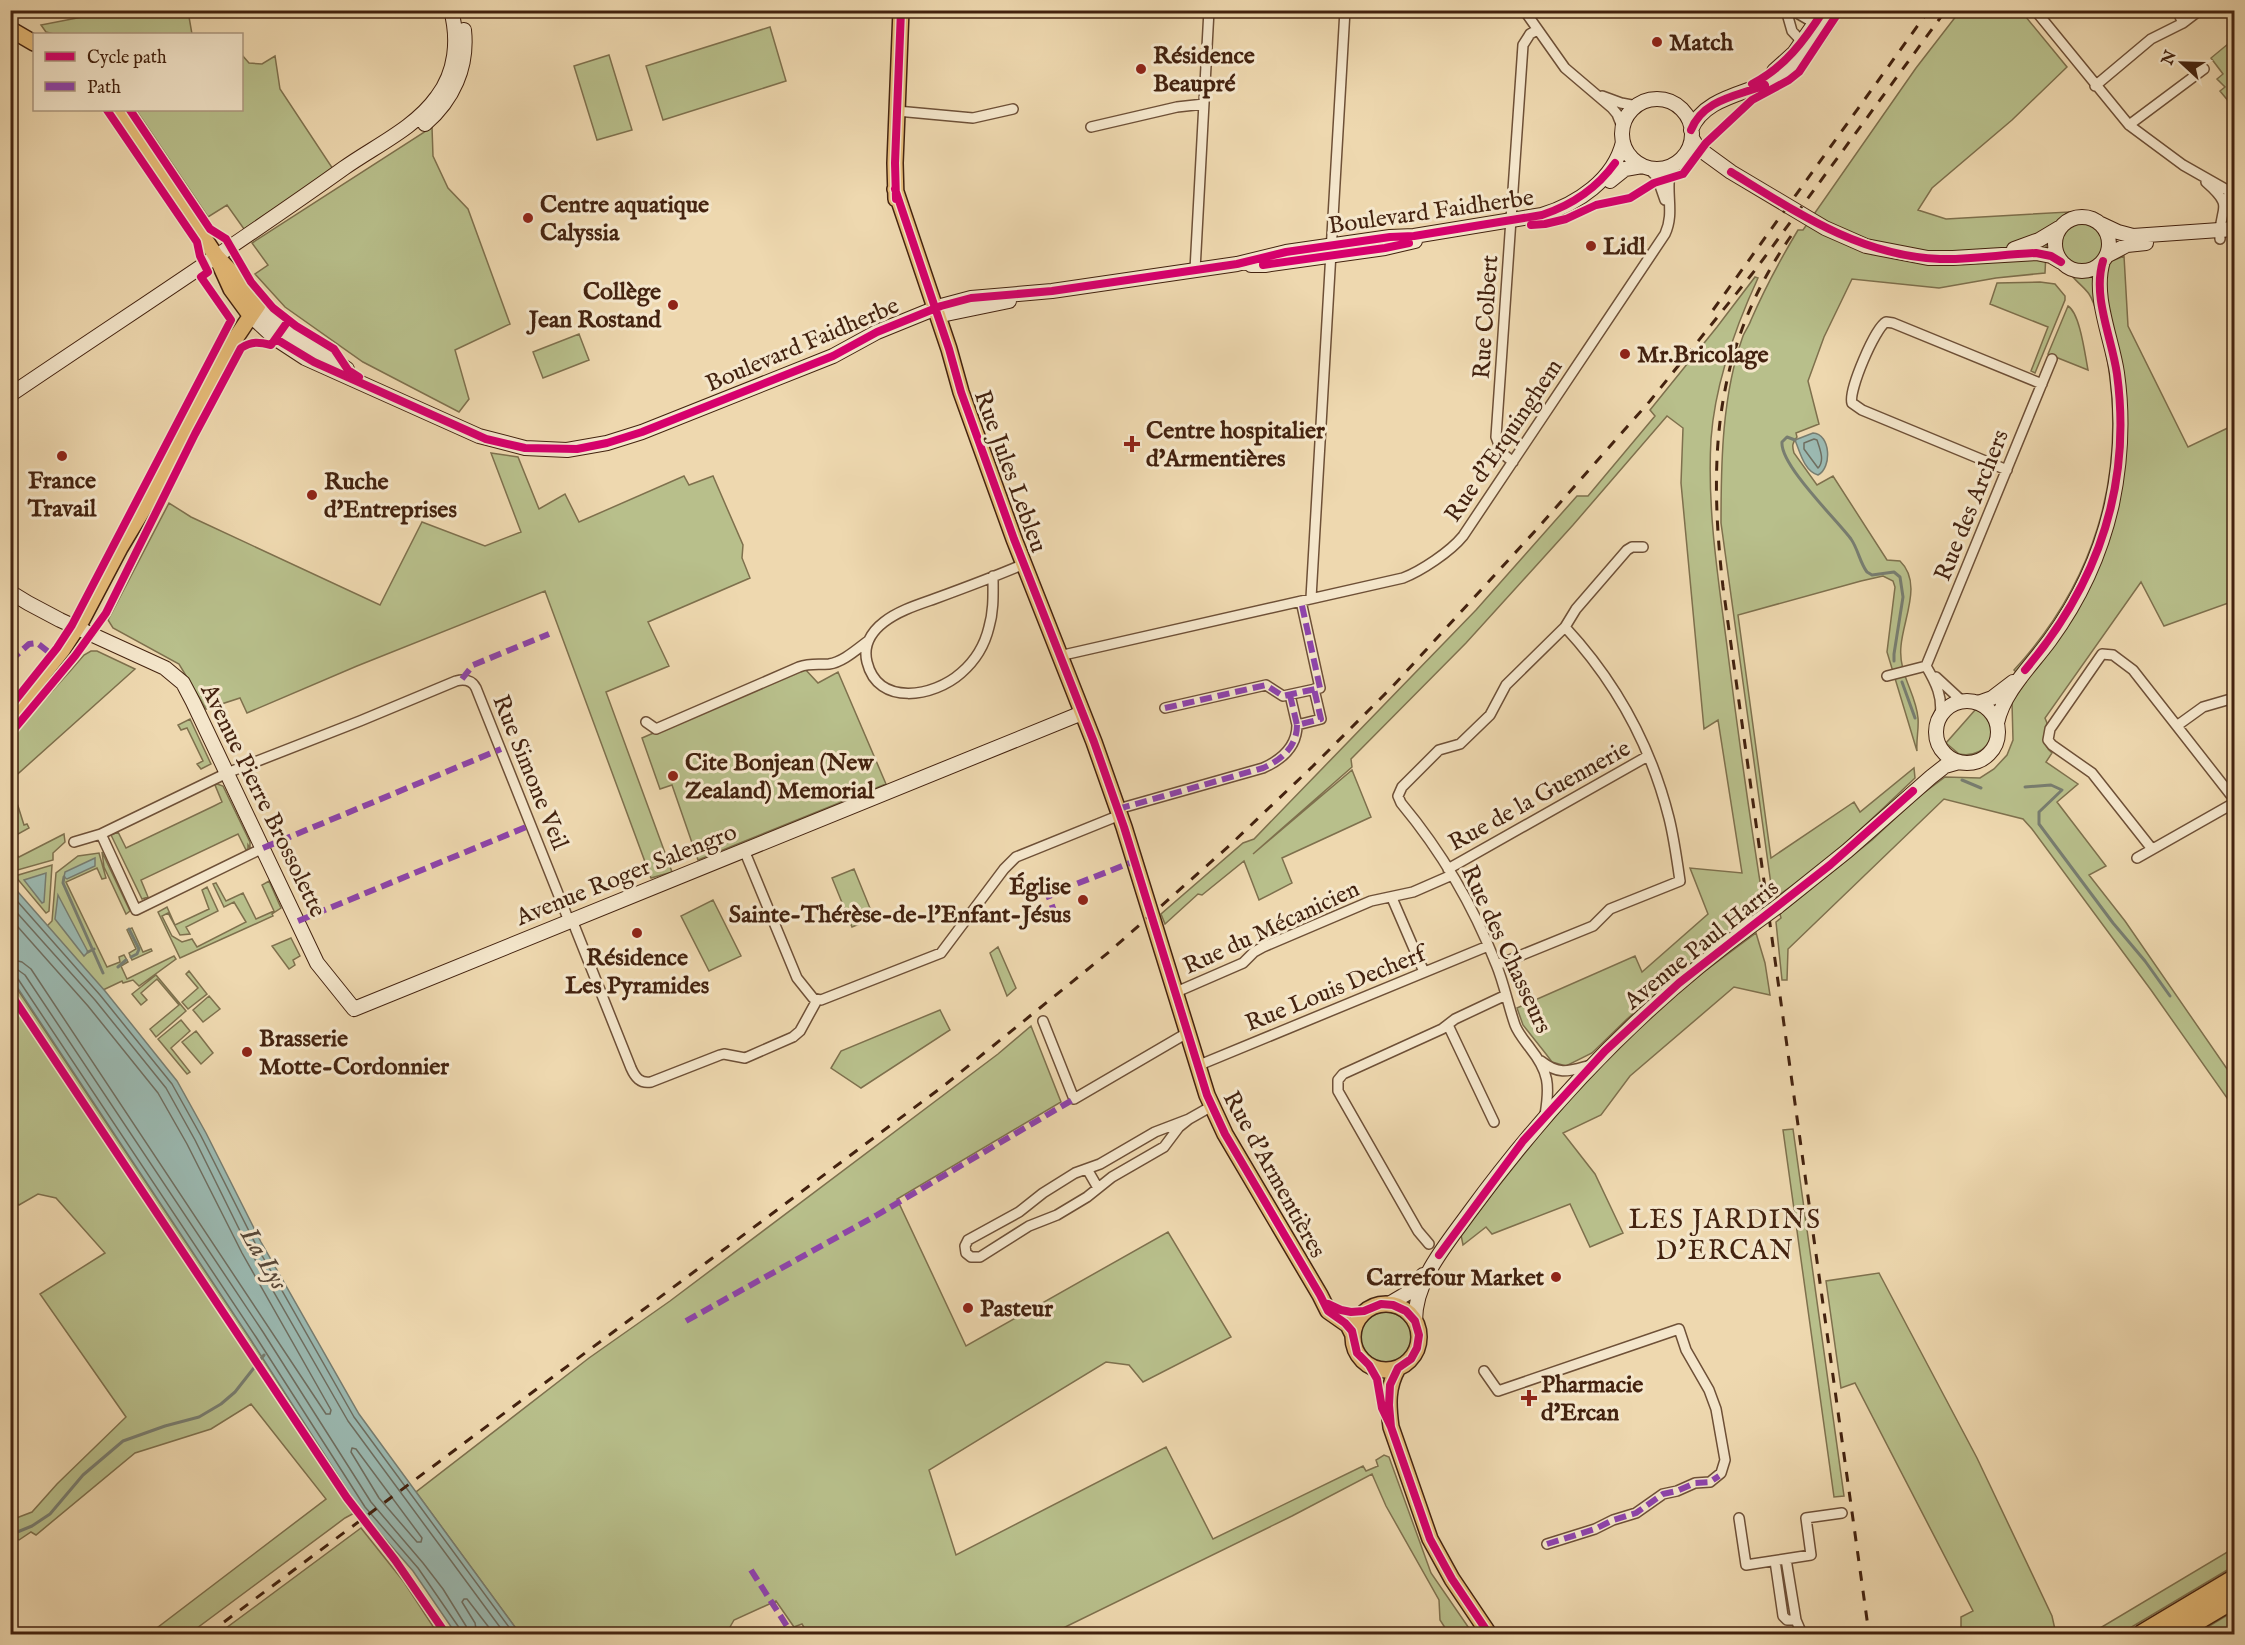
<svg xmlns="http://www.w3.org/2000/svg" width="2245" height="1645" viewBox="0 0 2245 1645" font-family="'IM FELL English',serif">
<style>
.green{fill:#b8bf8b;stroke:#7e704d;stroke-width:1.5}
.water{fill:#9bb9b1;stroke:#787d70;stroke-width:1.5}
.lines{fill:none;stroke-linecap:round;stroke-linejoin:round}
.shore{stroke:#6f6e60;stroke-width:1.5}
.stream{stroke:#787d70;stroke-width:3}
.street-casing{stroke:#6e5037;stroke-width:12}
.secondary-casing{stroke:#43220f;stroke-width:16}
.primary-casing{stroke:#43220f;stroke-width:18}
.highway-casing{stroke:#43220f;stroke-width:21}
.street{stroke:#f4e6cb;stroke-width:9}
.secondary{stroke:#f4e6cb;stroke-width:14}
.primary{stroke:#e7bc78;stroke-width:15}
.highway{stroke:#e7bc78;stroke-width:18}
.rail{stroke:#43220f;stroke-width:3;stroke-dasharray:10 10;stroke-linecap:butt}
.secondary-bridge-casing{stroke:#43220f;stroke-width:16;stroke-linecap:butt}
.secondary-bridge{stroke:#f4e6cb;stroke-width:14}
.quiet{stroke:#8e44ad;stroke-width:6;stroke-dasharray:12 6;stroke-linecap:butt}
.cycleway-casing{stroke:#f4e6cb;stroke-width:11}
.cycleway{stroke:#d6006c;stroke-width:8}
.poi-dot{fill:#8f2418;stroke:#f4e6cb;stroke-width:2}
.labels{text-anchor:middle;stroke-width:6;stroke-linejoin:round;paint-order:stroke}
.poi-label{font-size:24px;font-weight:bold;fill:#43220f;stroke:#f4e6cb;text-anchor:start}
.street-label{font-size:24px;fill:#43220f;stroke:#f4e6cb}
.water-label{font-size:26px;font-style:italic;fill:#594838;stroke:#f4e6cb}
.quarter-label{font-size:27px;letter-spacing:1.5px;fill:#43220f;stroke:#f4e6cb}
</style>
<rect width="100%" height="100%" fill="#eed8af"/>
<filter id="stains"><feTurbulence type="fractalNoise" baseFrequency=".00333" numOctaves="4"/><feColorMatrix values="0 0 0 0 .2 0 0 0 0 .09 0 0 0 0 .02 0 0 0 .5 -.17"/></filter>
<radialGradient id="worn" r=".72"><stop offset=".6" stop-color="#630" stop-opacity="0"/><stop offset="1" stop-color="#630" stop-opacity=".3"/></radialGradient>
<path class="green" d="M113,11H188L192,34H54L46,32L41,25Z
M1960,11H2021L2067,67L2012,120L1932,188L1918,210L1946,219L2068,212L2047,231L2045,273L1996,278L1939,288L1852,279L1824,337L1808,381L1819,424L1796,433L1797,437C1792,443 1792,446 1794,453L1817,485L1833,476L1887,560L1900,561C1923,583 1903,619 1901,646C1898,674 1916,693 1918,718C1919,729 1916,740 1917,751L1887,652L1895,587L1893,581L1883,576L1861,581L1738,615L1771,858L1854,802L1860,812L1914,768L1915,778C1870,821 1825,865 1773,899L1721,523C1721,462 1722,395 1743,336C1745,331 1749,326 1751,320C1765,288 1780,260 1798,230H1803L1916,68Z
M770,27L786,81L663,120L646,66Z
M2234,39V108L2220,91L2225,87L2217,79L2223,74L2211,58Z
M242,55L249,63L262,64L275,56L280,89L333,169L244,229L227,205L208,217L136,110H242Z
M609,55L632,130L597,140L574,66Z
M432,127L433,156L448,188L468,209L510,324L455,350L469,399L459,412L363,362L285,307L255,274L268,265L252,243Z
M2061 244a21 21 0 1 1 42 0a21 21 0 1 1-42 0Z
M2124,256L2128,326L2188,447L2234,425V601L2164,626L2141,582L2045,718L2047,723C2043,734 2042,745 2052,753L2046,762L2078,784L2057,802L2106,866L2089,875L2125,921L2234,1079V1108L2151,990L2032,829L2023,819L1944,799L1788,949L1787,980H1782L1776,922L1781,918L1780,914L1872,840L1917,798L1945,777L1980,778L1994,769L2007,755L2013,740L2012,702L2026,682L2014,670C2093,584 2126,480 2108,364C2105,347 2098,307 2089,294C2085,288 2078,283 2073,277Z
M1755,277L1758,278C1735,328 1715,383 1711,439C1707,509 1718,577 1727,646C1738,734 1750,820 1764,907L1678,975L1627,1019L1592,1053L1566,1066L1552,1062L1546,1054L1523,1025L1517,1008L1635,956L1642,972L1708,914L1690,868L1742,873L1718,720L1704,729L1681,483L1683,428L1667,416L1573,525L1466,643L1351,759L1352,767L1253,854L1352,770L1371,817L1282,858L1292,883L1259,900L1244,861L1202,895L1198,894L1165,924L1161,914L1243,843L1254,839L1476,610L1577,496H1588L1655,416L1650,410L1717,327Z
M2040,282L2055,284L2065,296V300L2035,373L2031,371L2048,327L1990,304L1997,283Z
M2068,306C2080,313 2085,355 2088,370L2048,354Z
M579,334L589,360L543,378L533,352Z
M491,453L518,457L539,509L565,494L579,522L684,476L689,485L713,476L743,545L742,558L750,578L648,622L669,666L606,692L672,872L651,878L545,591L357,666L247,713L240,698L206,709L179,664L113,628L108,620L169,503L191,517L380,605L422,522L485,546L521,532Z
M91,651H97L135,669L11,780V737L71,670L84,655Z
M804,668L818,683L838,672L886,784L698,860L672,785L660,789L642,738Z
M1976,709C2004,725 1990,760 1959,754L1946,743Z
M190,719L211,764L201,769L197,764L203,761L187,728L181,730L178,725Z
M217,784L223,786L250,842V848L248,845V849L246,850L238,834L141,880L148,897L142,899L111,835L118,832L126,848L214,806L222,802L215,785Z
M18,806L24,825L27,824L29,828L11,838V813L13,814Z
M64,834L65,842L53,853V860L14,871L11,869V850L19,857Z
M102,852L130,911L126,914L104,867Z
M99,853L106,878L102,879L97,868L66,882L107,967L120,962L119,957L124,955L128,962L121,966L127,979L174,956L176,959L139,986L133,980L123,983L122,981L103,990L47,926L52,921L56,873L78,856Z
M52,865L49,911L46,913L15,876Z
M854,869L874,918L852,927L832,878Z
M269,881L281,908L272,914L273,916L180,958L158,912L167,907L175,925L209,909L202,890L207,887L218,911L186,927L190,934L180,935L168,913L162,916L172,936L182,942L192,939L197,947L246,922L234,902L224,907L213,884L216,883L226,901L243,893L256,919L274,911L262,885Z
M713,900L741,956L709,971L681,916Z
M132,928L143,952L151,949L152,951L132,960L129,953L136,949L127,930Z
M1756,933L1765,963L1770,995L1734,987L1630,1076L1601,1115L1563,1133L1595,1174L1623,1233L1590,1247L1570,1204L1492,1234L1486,1227L1463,1245L1461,1235C1521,1155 1585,1076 1659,1009C1689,981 1724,957 1756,933Z
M291,938L300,956L293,960L295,965L289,969L272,946Z
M998,947L1016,988L1007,996L990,953Z
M189,971L207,994L188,1009L182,1002L198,988L186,974Z
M156,975L186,1011L156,1037L150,1029L179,1005L157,979L141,993L147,1000L141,1005L132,994Z
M10,978L251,1340L360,1510L345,1518L189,1634H149L326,1499L251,1404L211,1429L135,1453L36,1535L31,1532L19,1540L11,1536V1520L32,1512L57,1484L126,1417L40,1294L105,1253L56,1198L38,1194L19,1205L11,1198Z
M209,996L220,1009L203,1022L193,1010Z
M940,1010L950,1030L861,1088L831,1068L841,1051Z
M181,1020L190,1031L171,1048L190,1072L187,1074L158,1039Z
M1031,1026L1061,1102L897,1199L966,1346L1168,1232L1231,1337L1143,1382L1129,1365L1106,1362L929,1470L956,1555L1166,1447L1213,1539L1363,1466L1366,1471L1378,1466L1376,1460L1384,1455L1389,1457L1431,1573L1473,1634H1449L1440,1620L1439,1600L1386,1506L1372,1474L1292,1516L1051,1634H808L802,1624L794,1627L776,1601L734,1620L726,1634H520L416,1492L589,1358L670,1301L998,1054Z
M196,1031L213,1053L201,1064L182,1042Z
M1793,1129L1844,1496L1834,1497L1783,1130Z
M1879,1273L1977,1458L2052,1616L2056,1634H1961V1617L1973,1611L1855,1383L1841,1388L1826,1281Z
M1361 1337a25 25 0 1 1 50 0a25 25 0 1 1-50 0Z
M361,1528L404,1582L438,1634H218Z
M2234,1548V1566L2120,1634H2090Z
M2234,1611V1625L2219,1634H2196Z"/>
<path class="water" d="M1813,433C1831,434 1832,468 1818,475C1804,471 1800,452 1795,440Z
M95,858V866L67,879L64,877L65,872Z
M46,873L44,902L42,903L24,880Z
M11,884L105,991L177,1081L206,1133L261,1242L359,1414L520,1634H456L413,1571L360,1510L251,1340L11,978Z
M58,895L88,952L84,956L55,919Z"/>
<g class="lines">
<path class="shore" d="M1814,439L1817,440C1820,449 1825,461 1818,468L1804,449V443Z
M10,893L100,995L172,1084L201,1136L256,1245L354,1417L514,1634
M10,905L95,1000L166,1088L195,1140L249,1249L348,1421L505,1634
M10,918L88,1006L158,1093L187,1144L242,1253L331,1410L330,1414H326L31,969L22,962L10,959
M10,968L18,970L25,975L263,1332L371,1502L423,1563L443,1589L466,1626L468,1634
M10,976L18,979L256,1337L365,1507L418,1568L460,1629L461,1634
M352,1448L356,1449L422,1538L421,1542H417L379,1498L351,1452Z
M477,1634L475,1623L462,1602L464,1599H467L494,1634"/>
<path class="stream" d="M1795,440L1787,437L1782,442C1780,465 1836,519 1851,539C1858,549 1860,563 1867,572L1872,575L1894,572L1900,577L1903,597L1894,654V661
M1902,682L1915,718
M1962,780L1981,788
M2025,787L2051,785L2062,790L2039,812V824L2113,923L2145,961L2170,996
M64,877L63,883L103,973
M129,929L139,949L137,954L131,957
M88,952L94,949
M118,967L126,960
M10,1535L32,1526L50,1514L83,1475L123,1441L165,1426L199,1417L221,1404L235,1392L264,1355"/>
<g class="street-casing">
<path id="street" d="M1524,10L1565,68L1612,108L1617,114L1623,129
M1786,10L1792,31L1804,44
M1792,10L1819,26
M2035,10L2129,125L2183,165L2227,190L2234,204
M2177,10L2183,23
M2095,86L2151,39L2183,23L2200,10
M1602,96L1621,103L1637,106
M897,111L973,118L1013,109
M2129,125L2204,69
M1091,127L1177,107L1204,104
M1648,168L1657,177L1665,200
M2206,182C2237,209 2218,207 2220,239
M1195,270L1209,10
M1513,462L1502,453L1496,437L1523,45L1530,34L1537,30
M2007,470L1862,410L1852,403C1848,391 1875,328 1886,322L1893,323L2042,384
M993,576C993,593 994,610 989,627C985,644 975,661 961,673C934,697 878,707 867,662C863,646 871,632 884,622C898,611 917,605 934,599C964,588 994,577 1024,564
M1311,598L1345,10
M1059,656L1403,578C1421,571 1450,552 1463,536L1665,234C1676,211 1663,188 1673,165
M1926,666L2052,359
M1926,666C1936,683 1943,697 1940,716
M1887,676L1926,666
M1936,677L1962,701
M1290,695L1297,725L1321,719L1314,689
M1165,708L1266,685L1283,696L1320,688L1301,601
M646,722L656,729L799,667C810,663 818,665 829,664C843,662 857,649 868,641
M2178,725L2203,707L2234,698
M1118,809L1263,768C1281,760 1297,747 1297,725
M74,842L101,834
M263,848L136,910L101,834L227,773L360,721L456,681C464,679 472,680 476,688L569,921
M2152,849L2092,773L2052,745L2048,740L2050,729L2102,654L2113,655L2133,670L2234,799
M744,850L797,978L813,998L821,1000L941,953L1004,869L1016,857L1120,815
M2137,858L2234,803
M1448,869L1648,756
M1392,898L1424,972
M572,920L631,1068C635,1077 640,1084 651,1082L720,1055L724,1054L745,1058L793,1037L800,1031L817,1000
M1497,965L1593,926L1610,909L1680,881C1677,860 1674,838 1669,818C1651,746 1615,681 1565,627
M1174,993L1243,963L1254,952L1263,947L1371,901L1413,892L1452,875
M1043,1021L1074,1099L1187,1033
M1448,1025L1494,1122
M1541,1061C1560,1076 1569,1071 1591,1065
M1197,1066L1488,946
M1545,1115C1550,1085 1549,1072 1530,1048C1524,1040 1518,1033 1515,1025C1508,1005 1504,983 1496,964C1473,905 1441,851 1401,803L1398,796L1402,787L1439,750L1460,744L1490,715L1506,685L1565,627L1576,609L1627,550L1632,547H1643
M1189,1119L1179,1127L1164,1147L1112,1177L1087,1197L1057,1215L1029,1226L980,1257H971L966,1253L965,1246L968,1240L1019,1212L1043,1193L1075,1173L1100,1164L1155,1132L1189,1119L1212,1106
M1087,1169L1098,1188
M1429,1244L1418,1231L1338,1091V1080L1343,1074L1442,1029L1455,1019L1506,995
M1484,1371L1498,1391L1679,1329L1686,1350L1709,1390L1716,1409L1725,1460L1721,1473L1710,1482L1695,1483L1677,1491L1663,1494L1636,1513L1613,1520L1595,1529L1547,1544
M1739,1518L1746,1565L1811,1555L1806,1518L1842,1513
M1775,1561L1783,1616L1787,1620H1796L1786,1559
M1796,1620L1802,1634"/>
</g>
<g class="secondary-casing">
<path id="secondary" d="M1774,71L1794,53L1824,10
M1622 134a35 35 0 1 1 70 0a35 35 0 1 1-70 0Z
M425,124C453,100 468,67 464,30
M1691,130C1705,93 1758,94 1787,72C1808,57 1822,32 1836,10
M1692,138L1698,148L1731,172L1825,228L1866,246L1928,258H1953L2036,253L2051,256L2061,262
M1610,181L1625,169L1642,166
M2055 244a27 27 0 1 1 54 0a27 27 0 1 1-54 0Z
M2101,224L2118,232L2133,236L2234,229
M2014,249L2039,240L2059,228
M2106,256L2127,245L2146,243
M1251,265H1265L1385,248L1415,241
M258,305L290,333L347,369
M946,314L1009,301
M250,315L276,339L305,358L479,436L525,448L567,450L607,443L642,432L833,356L877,332L941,306L971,298L1052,291L1237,264L1286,252L1390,237L1414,236L1542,215C1577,204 1614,180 1623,142
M10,395C122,319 235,246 344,168C375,146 415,128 437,97C456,72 459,40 451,10
M10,592L28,603L60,620L165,668L183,683L193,702L317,963L354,1009L1082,713
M1936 732a31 31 0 1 1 62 0a31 31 0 1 1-62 0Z
M1978,703L1992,698L2013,682
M1997,723C2004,691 2031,666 2050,640C2080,599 2101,553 2112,504C2121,461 2123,416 2117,373C2112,338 2092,296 2103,261
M1777,907L1847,851L1931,777L1945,766L1959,762
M1389,1304L1406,1294L1423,1275
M1415,1321C1415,1280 1446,1245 1469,1213C1550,1102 1644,1004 1755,923"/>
</g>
<g class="primary-casing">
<path id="primary" d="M10,29L34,43
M119,110L216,256L231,289L250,315
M895,189L949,349L961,392L1014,539L1094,742L1124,827L1207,1095L1225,1134L1320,1295L1328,1311L1348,1325L1353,1335
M896,199L895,163L901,10
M10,716L63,649L82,620L120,548L153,493L225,354L258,305L239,280L216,256
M1353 1337a33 33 0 1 1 66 0a33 33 0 1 1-66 0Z
M1398,1368C1387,1387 1388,1405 1391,1427L1430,1539L1452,1579L1489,1634"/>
</g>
<g class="highway-casing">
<path id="highway" d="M2142,1634L2234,1579
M2175,1634L2234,1599"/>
</g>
<use href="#street" class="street"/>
<use href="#secondary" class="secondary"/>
<use href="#primary" class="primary"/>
<use href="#highway" class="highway"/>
<path class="rail" d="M1791,236C1714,347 1708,456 1723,587L1869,1634
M1713,310L1929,10
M208,1634L946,1084L1109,952L1229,846L1313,766L1392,687L1536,530L1650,401L1756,269L1946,10"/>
<g class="secondary-bridge-casing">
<path id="secondary-bridge" d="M1755,923L1777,907"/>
</g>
<use href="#secondary-bridge" class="secondary-bridge"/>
<path class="quiet" d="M10,661L29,644L37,643L50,653
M462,679L473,665L549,634
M1290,695L1297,725L1321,719L1314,689
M1165,708L1266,685L1283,696L1320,688L1301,601
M1118,809L1263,768C1281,760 1297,747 1297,725
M263,848L501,749
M1056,916L1048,895L1135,861
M298,921L531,825
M686,1321L877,1215L1074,1099
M1547,1544L1595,1529L1613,1520L1636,1513L1663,1494L1677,1491L1695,1483L1710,1482L1719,1476
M751,1570L792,1634"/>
<g class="cycleway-casing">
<path id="cycleway" d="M1752,84C1785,67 1804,41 1824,10
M130,110L210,229L226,239L251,282L273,308L296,326L334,349L348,370L359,377
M1691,130C1703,99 1738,96 1765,85
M1731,172C1796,212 1860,256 1940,259C1972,260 2004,254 2036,253L2051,256L2061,262
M895,189L949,349L961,392L1014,539L1094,742L1124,827L1207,1095L1225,1134L1320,1295L1328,1311L1345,1323L1352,1331L1357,1353L1369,1365L1377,1379L1382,1408L1391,1427
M896,199L895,163L901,10
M1531,225L1545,224L1566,219L1596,205L1630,198L1654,183L1683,174L1706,143L1752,100L1789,80L1799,72L1840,10
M1263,265L1385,248L1409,243
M276,339L314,362L486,439L525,448L577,449L607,443L642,432L833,356L877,332L941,306L971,298L1052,291L1237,264L1286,252L1390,237L1414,236L1542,215C1572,205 1597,188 1615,163
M2025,670C2097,585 2132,486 2117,374C2112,338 2092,297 2103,261
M10,707L57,648L72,625L231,320L201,277L208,272L200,256L197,242L107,110
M10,734L75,656L106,613L195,434L241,348C252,341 259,342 271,345L288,321
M10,993L347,1498L395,1560L446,1634
M1439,1255L1523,1141L1605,1051L1679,983L1830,865L1913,791
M1328,1304L1341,1310L1351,1312L1364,1311L1381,1304L1393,1305L1406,1311L1415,1321L1419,1335L1417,1348L1411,1359L1398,1368L1390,1385L1389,1405L1391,1427L1430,1539L1452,1579L1489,1634"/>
</g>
<use href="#cycleway" class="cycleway"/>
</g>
<g class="poi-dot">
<circle cx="1657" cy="42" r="6"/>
<circle cx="1141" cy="69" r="6"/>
<circle cx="528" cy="218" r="6"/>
<circle cx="1591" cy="246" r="6"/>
<circle cx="673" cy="305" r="6"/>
<circle cx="1625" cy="354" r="6"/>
<path d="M1129 435h6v6h6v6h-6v6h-6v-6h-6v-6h6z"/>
<circle cx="62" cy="456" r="6"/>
<circle cx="312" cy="495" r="6"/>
<circle cx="673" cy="776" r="6"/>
<circle cx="1083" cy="900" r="6"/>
<circle cx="637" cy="933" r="6"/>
<circle cx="247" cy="1052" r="6"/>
<circle cx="1556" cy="1277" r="6"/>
<circle cx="968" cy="1308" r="6"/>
<path d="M1526 1389h6v6h6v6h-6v6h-6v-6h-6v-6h6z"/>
</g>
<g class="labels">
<g class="poi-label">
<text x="1669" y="50">Match</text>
<text x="1153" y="63">Résidence<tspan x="1153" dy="28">Beaupré</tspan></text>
<text x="540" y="212">Centre aquatique<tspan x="540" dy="28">Calyssia</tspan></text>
<text x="1603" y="254">Lidl</text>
<text x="661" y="299" text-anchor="end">Collège<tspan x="661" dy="28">Jean Rostand</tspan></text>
<text x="1637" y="362">Mr.Bricolage</text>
<text x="1146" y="438">Centre hospitalier<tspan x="1146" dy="28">d'Armentières</tspan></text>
<text x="62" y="488" text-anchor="middle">France<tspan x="62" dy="28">Travail</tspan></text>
<text x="324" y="489">Ruche<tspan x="324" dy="28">d'Entreprises</tspan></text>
<text x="685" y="770">Cite Bonjean (New<tspan x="685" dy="28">Zealand) Memorial</tspan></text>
<text x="1071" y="894" text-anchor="end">Église<tspan x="1071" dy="28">Sainte-Thérèse-de-l'Enfant-Jésus</tspan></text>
<text x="637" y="965" text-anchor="middle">Résidence<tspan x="637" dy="28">Les Pyramides</tspan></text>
<text x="259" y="1046">Brasserie<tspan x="259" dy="28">Motte-Cordonnier</tspan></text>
<text x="1544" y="1285" text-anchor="end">Carrefour Market</text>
<text x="980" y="1316">Pasteur</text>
<text x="1541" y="1392">Pharmacie<tspan x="1541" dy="28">d'Ercan</tspan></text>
</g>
<g class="street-label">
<text transform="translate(1431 211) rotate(-8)" y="8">Boulevard Faidherbe</text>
<text transform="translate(1485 317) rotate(-86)" y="8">Rue Colbert</text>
<text transform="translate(802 344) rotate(-23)" y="8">Boulevard Faidherbe</text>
<text transform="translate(1503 440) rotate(-56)" y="8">Rue d'Erquinghem</text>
<text transform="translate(1011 471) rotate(70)" y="8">Rue Jules Lebleu</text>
<text transform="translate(1971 505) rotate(-68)" y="8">Rue des Archers</text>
<text transform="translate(531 772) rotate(68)" y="8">Rue Simone Veil</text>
<text transform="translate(1539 795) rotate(-29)" y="8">Rue de la Guennerie</text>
<text transform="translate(264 800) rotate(64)" y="8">Avenue Pierre Brossolette</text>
<text transform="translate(626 874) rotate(-22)" y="8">Avenue Roger Salengro</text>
<text transform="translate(1271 927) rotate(-25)" y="8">Rue du Mécanicien</text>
<text transform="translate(1701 944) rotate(-39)" y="8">Avenue Paul Harris</text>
<text transform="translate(1507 949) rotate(65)" y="8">Rue des Chasseurs</text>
<text transform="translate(1335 988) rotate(-22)" y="8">Rue Louis Decherf</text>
<text transform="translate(1275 1174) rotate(61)" y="8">Rue d'Armentières</text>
</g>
<g class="water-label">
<text transform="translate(265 1258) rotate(59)" y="9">La Lys</text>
</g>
<g class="quarter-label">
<text x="1725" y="1228">LES JARDINS<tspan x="1725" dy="31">D'ERCAN</tspan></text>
</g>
</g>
<rect width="2245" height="1645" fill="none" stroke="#eed8af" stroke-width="36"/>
<rect x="12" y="12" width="2221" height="1621" fill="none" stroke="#43220f" stroke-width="3"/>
<rect x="18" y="18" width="2209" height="1609" fill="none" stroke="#43220f" stroke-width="1.5"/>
<rect x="33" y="33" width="210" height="78" fill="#f4e6cb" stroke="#ad9880" stroke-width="1.5"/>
<rect x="45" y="52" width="30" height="9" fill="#d6006c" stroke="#ad9880" stroke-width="1.5"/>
<text x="87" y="63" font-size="18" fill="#43220f">Cycle path</text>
<rect x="45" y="82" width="30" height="9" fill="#8e44ad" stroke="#ad9880" stroke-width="1.5"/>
<text x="87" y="93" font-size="18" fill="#43220f">Path</text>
<g transform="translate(2182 63) rotate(292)" stroke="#f4e6cb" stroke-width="4.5" paint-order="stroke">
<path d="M0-4.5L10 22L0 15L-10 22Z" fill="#43220f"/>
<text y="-9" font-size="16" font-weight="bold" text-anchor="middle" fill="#43220f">N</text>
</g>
<rect width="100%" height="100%" filter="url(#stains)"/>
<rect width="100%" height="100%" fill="url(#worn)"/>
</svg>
